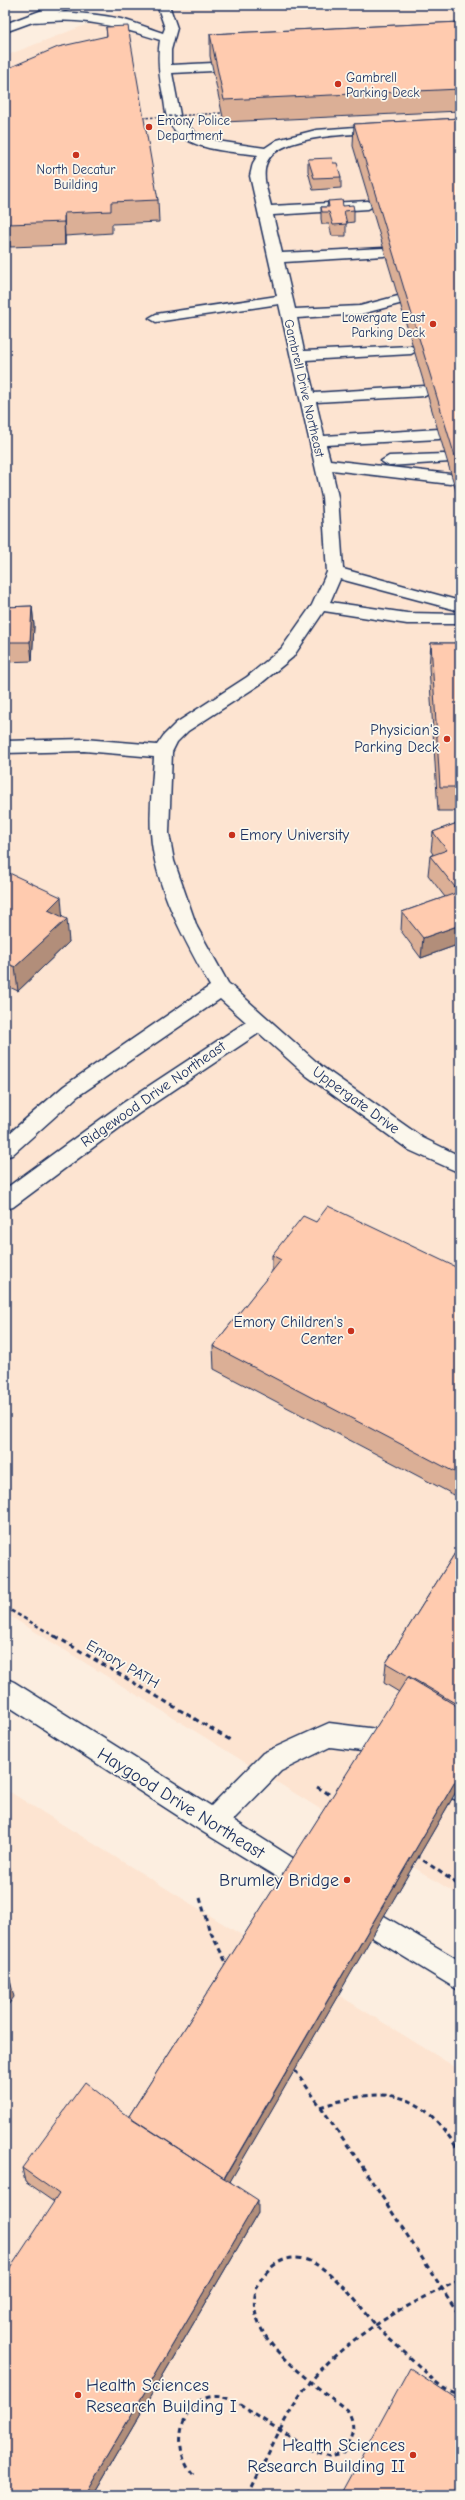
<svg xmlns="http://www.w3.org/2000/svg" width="465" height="2500" viewBox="0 0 465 2500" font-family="'Comic Neue',sans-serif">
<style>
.built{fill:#fde4d1}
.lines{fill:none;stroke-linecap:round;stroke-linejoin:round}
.minor-casing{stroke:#1b2f5e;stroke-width:3}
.major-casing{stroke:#1b2f5e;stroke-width:3}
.path-far1{stroke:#1b2f5e;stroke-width:2.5;stroke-dasharray:4 3;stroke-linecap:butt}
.path{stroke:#1b2f5e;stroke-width:3;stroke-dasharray:5 4;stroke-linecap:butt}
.minor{fill:#fbf7ec;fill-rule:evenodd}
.major{fill:#fbf7ec;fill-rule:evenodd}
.path-bridge{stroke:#1b2f5e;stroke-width:1.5;stroke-dasharray:2.5 2;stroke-linecap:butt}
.wall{fill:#dbaf96;stroke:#1b2f5e}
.shaded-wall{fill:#b28e7a;stroke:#1b2f5e}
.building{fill:#ffcbaf;stroke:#1b2f5e}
.poi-dot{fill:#c8321e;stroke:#fbf7ec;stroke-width:1.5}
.labels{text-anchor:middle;stroke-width:3.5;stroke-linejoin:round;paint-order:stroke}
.far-poi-label{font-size:13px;fill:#1b2f5e;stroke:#fbf7ec;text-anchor:start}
.far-street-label{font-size:13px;fill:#1b2f5e;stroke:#fbf7ec}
.poi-label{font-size:15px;fill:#1b2f5e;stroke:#fbf7ec;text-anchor:end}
.street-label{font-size:15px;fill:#1b2f5e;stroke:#fbf7ec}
.near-street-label{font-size:18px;fill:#1b2f5e;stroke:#fbf7ec}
.near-poi-label{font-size:18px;fill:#1b2f5e;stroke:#fbf7ec;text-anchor:end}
</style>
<rect width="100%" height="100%" fill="#fceee0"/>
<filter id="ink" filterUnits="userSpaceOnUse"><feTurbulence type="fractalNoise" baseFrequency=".025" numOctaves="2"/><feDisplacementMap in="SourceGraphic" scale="8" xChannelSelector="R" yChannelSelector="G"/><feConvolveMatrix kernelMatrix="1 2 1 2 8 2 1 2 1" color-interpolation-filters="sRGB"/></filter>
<g filter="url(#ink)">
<path class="built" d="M137,5H460V1896L5,1613V56Z
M5,1789L460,2070V2495H5Z"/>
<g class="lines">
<g class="minor-casing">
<path id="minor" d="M157,5H169L177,28L171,50V65L213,63L219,67L213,71L172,73L181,120L197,134L217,141L265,148L277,140L316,130L382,125L389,129L382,133C357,134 274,134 266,165C262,178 268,193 271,206L368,201L375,205L368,209L273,215L282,253L384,248L391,252L384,256L284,262L295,309L360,306L398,296L405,300L403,303L361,314L297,318L304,351L411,346L418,350L411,354L306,360L314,393L425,386L433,391L425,396L316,402L324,436L439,429L447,434L439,439L326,445L330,460L450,474L458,479L450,484L332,470L338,497L343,569L460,601V611L340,579L330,602L407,613L460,614V624H407L324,611L293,657L259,685L188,731L177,742L172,752L169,833L174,861L197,927L228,983L321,1066L423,1138L460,1156V1173L409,1150L307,1076L259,1033L138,1114L13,1207L5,1209V1189L123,1103L246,1022L220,999L78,1096L12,1155L5,1157V1137L64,1086L210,986C185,941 154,886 151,833C149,808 153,782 154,757L84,751L5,753V741L84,739L157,745L164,735L176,723L247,677L281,649L312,605L327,572L322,497L279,304L156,322L149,318L156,314L277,296L250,176L253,163L258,155C230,151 184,151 169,122C165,115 165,103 163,95C159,76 157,59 160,40C122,28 89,18 49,21C42,21 30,24 26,18C33,7 102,15 116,18C132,21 147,28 163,33L165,28Z
M444,454L452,459L450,462L389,466L381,461L389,456Z
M5,1678L14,1682L211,1806L263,1753L320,1727L329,1723L377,1729L386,1733L390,1741L386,1749L377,1753L330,1747L281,1771L233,1820L321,1876L324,1885L321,1894L311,1898L203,1832L5,1704Z
M458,1776H460V1801L449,1797L445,1788L449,1779Z
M352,1897L460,1961V1991L342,1919L338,1910L342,1901Z"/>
</g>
<g class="major-casing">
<path id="major" d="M56,5H73L71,8L5,32V24Z"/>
</g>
<path class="path-far1" d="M5,1607L56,1637"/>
<path class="path" d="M55,1636L232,1741
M317,1787L334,1797
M416,1855L460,1886
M200,1898L209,1929L228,1966
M295,2070L360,2163L460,2316
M320,2107C388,2085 421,2089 460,2153
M193,2475C165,2442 187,2381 232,2400L311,2450L329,2456L343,2453C352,2438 357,2427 348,2411C316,2384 232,2334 260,2281C267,2269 279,2259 293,2258C325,2255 362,2310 381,2331C393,2343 407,2354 419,2366C432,2378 442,2391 460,2395
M248,2495C265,2462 279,2427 300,2396C339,2339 399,2309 460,2280"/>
<use href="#minor" class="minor"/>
<use href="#major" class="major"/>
<path class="path-bridge" d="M142,118L222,113"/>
</g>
<path class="wall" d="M460,22V111L224,122L210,56V34Z
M106,27L158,200L159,222L112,224V233L65,236V245L10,247L6,192H5V73L107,36Z
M460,118V504L353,146L354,124Z
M308,159L333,163L341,177V188L313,190L308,171Z
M328,201L343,206L354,210V222L346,223V236H332L329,224H322L321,219V207H327Z
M32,606L34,626L32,661L5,662V607Z
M431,643H460V811H438L429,667Z
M460,822V944L421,958L401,931L402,912L445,897L428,875L430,856L433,854L431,851L433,832Z
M5,871L62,917L69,942L18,991L5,985Z
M316,1222L460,1269V1498L214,1369L213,1346L272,1272V1255Z
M460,1545V1785L230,2181L258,2213L93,2495H5L54,2202L25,2182L22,2168L129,2116L399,1692L384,1683L386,1663Z"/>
<path class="shaded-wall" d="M64,213L65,236V245L64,222Z
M32,606L34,626L32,661L30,642Z
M61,897L63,921L48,910Z
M67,919L69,942L18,991L15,967Z
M460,925V944L421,958L423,938Z
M460,1773V1785L224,2192V2179Z
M10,1980L14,1997L5,2009V1987Z
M258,2200V2213L93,2495H84Z"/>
<path class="building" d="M460,22V89L224,100L210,34Z
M128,26L158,200L111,202V211L64,213V222L8,224L5,169V73L11,67L58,47L107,36L106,27Z
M460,118V473L354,124Z
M332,158L333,163H337L341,177L314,178L308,159Z
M342,200L343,206L353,205L354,210L344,211L347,224L333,225L329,212H322L321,207H329L328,201Z
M32,606L30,642H5V607Z
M431,643H460V787H440Z
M460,822V925L423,938L402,912L459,892L430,856L447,850L433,832Z
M5,871L61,897L48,910L67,919L15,967L5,962Z
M328,1206L460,1269V1475L213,1346L281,1260L272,1255L303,1216L316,1222Z
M460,1545V1706L386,1663Z
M408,1677L460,1708V1773L224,2178L129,2116Z
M5,1977L10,1980L5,1987Z
M85,2082L128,2116L258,2200L84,2495H5V2276L59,2194L22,2168Z
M410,2368L460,2401V2495H341Z"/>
</g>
<g class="poi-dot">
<circle cx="338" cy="84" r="4"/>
<circle cx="149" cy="127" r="4"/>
<circle cx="76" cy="155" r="4"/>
<circle cx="433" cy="324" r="4"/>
<circle cx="447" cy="739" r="4"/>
<circle cx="232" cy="835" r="4"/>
<circle cx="351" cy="1331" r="4"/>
<circle cx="347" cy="1880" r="4"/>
<circle cx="78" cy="2395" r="4"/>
<circle cx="413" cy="2455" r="4"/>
</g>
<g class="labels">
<g class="far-poi-label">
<text x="346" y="82">Gambrell<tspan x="346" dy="15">Parking Deck</tspan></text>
<text x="157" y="125">Emory Police<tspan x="157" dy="15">Department</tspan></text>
<text x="76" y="174" text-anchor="middle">North Decatur<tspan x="76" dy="15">Building</tspan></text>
<text x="425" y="322" text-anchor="end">Lowergate East<tspan x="425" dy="15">Parking Deck</tspan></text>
</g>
<g class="far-street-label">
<text transform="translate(305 388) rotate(77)" y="5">Gambrell Drive Northeast</text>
</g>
<g class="poi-label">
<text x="439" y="735">Physician's<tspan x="439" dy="17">Parking Deck</tspan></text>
<text x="240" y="840" text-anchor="start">Emory University</text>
<text x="343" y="1327">Emory Children's<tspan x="343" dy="17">Center</tspan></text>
</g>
<g class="street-label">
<text transform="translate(153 1094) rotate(-35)" y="5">Ridgewood Drive Northeast</text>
<text transform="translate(356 1100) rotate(36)" y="5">Uppergate Drive</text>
<text transform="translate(123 1664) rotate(30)" y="5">Emory PATH</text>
</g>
<g class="near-street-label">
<text transform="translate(181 1803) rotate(32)" y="6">Haygood Drive Northeast</text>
</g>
<g class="near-poi-label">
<text x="339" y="1886">Brumley Bridge</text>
<text x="86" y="2391" text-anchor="start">Health Sciences<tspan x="86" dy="21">Research Building I</tspan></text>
<text x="405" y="2451">Health Sciences<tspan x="405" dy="21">Research Building II</tspan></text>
</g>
</g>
<rect width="465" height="2500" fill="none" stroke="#fbf7ec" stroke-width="20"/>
<rect x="10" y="10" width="445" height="2480" fill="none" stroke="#1b2f5e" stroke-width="1.5" filter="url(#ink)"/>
</svg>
